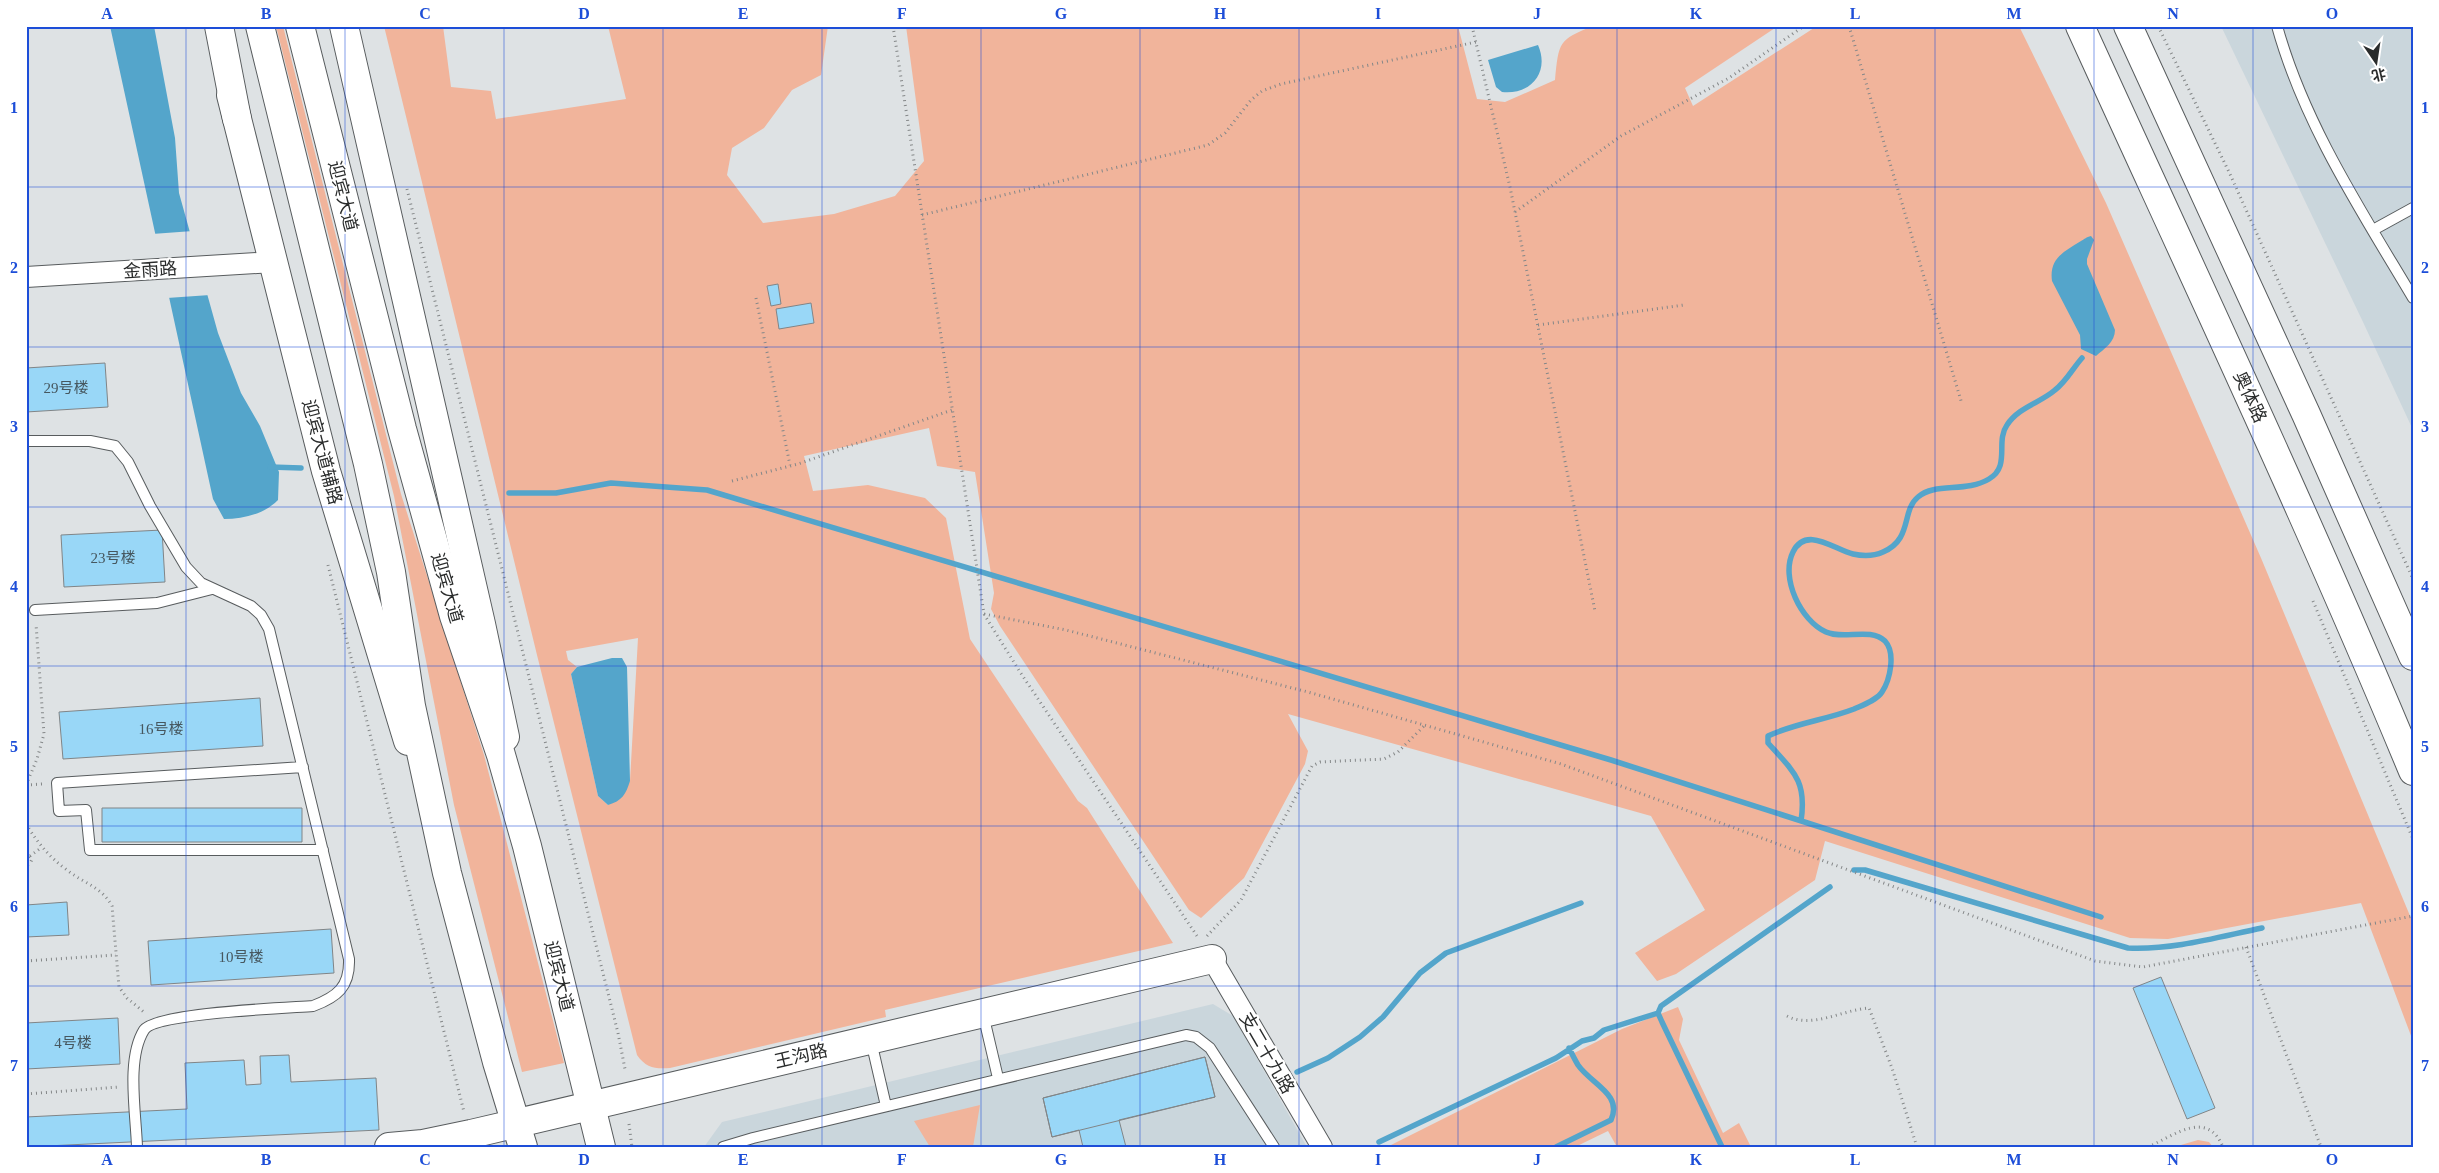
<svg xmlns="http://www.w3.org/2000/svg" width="2439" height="1173" viewBox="0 0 2439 1173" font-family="'Times New Roman','Noto Sans SC',serif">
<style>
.built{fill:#cad6dc}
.green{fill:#f1b49b;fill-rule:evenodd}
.water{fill:#54a5cb}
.pier{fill:#dee2e4}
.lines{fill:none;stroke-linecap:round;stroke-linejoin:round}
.stream{stroke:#54a5cb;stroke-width:5.5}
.building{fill:#99d7f7;stroke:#818587}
.lane-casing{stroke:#585c5e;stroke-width:12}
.street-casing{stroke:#585c5e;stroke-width:22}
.secondary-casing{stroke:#585c5e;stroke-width:30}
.primary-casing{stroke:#585c5e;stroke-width:30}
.highway-casing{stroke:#585c5e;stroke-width:30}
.path{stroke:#848788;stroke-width:3;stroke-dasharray:1 4;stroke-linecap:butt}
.lane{stroke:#fff;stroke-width:10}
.street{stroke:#fff;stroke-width:20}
.secondary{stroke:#fff;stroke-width:28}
.primary{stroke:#fff;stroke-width:28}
.highway{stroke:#fff;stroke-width:28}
.grid{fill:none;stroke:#1d4ed8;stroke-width:1;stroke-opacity:0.55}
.labels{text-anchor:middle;stroke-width:4.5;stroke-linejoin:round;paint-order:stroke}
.number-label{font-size:15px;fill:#46575f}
.street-label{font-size:18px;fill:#2a2c2c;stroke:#fff}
.neatline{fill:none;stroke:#1d4ed8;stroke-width:2}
.grid-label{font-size:16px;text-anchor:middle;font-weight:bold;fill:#1d4ed8}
</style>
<rect width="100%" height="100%" fill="#dee2e4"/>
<path class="built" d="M2221,26H2413V430L2363,322Z
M1213,1004L1233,1016L1307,1147H704L722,1122Z"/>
<path class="green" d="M276,26H283L401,494L484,755L564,1063L522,1072L454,805L394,496Z
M384,26H443L451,87L491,91L496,119L626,99L608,26H828L821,75L792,90L764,128L732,148L727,175L763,223L834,214L895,196L924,161L906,26H1458L1477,99L1505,102L1555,80C1559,42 1558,40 1593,26H1778L1685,88L1693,106L1817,26H2019L2106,203L2261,558L2413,923V1041L2361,903L2168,939L2130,938L1825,841L1815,880L1676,974L1657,981L1635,953L1705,910L1651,816L1288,714L1308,751L1305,764L1244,878L1201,918L1189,910L1000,626L991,609L994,593L975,472L937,466L929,428L804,456L813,491L868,485L925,498L946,518L970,639L1078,801L1087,808L1173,943L885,1010L886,1017L670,1068C655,1069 646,1068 637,1055L537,655ZM638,638L630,781L608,805L598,796L571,674L577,667L568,660L566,651Z
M1678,1007L1683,1019L1679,1040L1723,1133L1739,1123L1751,1147H1617L1608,1131L1575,1147H1387L1622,1029Z
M980,1105L973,1147H930L914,1121Z
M2198,1140L2209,1142L2213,1147H2174Z"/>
<path class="water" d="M110,26H154L175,138L179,193L218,333L241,393L260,426L279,472L278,500C264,514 244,519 224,519L213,499Z
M1538,45C1550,72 1531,95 1502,92L1496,87L1488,60Z
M2091,236L2094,240L2087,259V264L2115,330C2115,342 2104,349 2096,356L2081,349L2080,335L2052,281C2049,259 2063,252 2081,241C2085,239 2086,237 2091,236Z
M612,658H622L627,667L630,781C626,794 622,801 608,805L598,796L571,674L577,667Z"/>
<path class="pier" d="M193,231L210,295L167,298L152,234Z"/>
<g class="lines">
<path class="stream" d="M270,467L301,468
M509,493H556L611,483L707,490L1611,760L2101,917
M1801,821C1807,781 1794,772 1768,743V736C1795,723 1826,720 1854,709C1863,705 1877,700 1882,692C1890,680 1896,653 1885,641C1870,627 1844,640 1826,632C1801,621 1780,578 1793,552C1806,525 1835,550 1853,554C1862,556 1874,556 1883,552C1913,539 1901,511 1918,497C1935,482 1966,493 1989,479C2011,466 1995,442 2007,425C2019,407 2040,403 2055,390C2066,382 2073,368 2082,358
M1854,870H1865L2128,948C2174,950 2218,937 2262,928
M1297,1072L1328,1058L1360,1037L1383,1017L1420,973L1446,953L1581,903
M1379,1142L1556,1058L1582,1041L1594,1038L1604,1030L1658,1013
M1556,1147L1611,1120C1623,1094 1591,1084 1578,1065C1575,1060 1572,1054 1569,1048
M1722,1147L1662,1022L1658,1013L1661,1006L1830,887"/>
</g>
<path class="building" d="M778,284L781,304L771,306L767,286Z
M811,303L814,323L779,329L776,309Z
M105,363L108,407L26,412V368Z
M162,530L165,582L64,587L61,535Z
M260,698L263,746L63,759L59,712Z
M102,808H302V842H102Z
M67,902L69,935L26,937V905Z
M331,929L334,973L151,985L148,941Z
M2161,977L2215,1108L2187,1119L2133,988Z
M118,1018L120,1064L26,1069V1023Z
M289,1055L291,1082L376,1078L379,1130L26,1147V1117L187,1109L185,1063L244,1060L246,1085L261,1084L260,1056Z
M1205,1057L1215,1097L1119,1120L1126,1147H1083L1079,1130L1052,1137L1043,1098Z
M1205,1057L1215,1097L1052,1137L1043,1098Z"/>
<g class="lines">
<g class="lane-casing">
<path id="lane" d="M2277,26C2304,124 2362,212 2413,298
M2373,230L2413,208
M26,441H90L115,446L128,462L150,506L186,567L201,583L251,606L261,615L269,629L349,959C350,987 337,997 313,1006C286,1008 155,1013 144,1030C126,1059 136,1113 137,1147
M35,610L157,603L212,589
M303,767L57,783L59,811L86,810L90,850H323
M983,1014L998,1078
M871,1041L886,1106
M723,1147L753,1138L1186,1035L1196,1037L1210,1048L1274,1147"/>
</g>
<g class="street-casing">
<path id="street" d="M26,277L273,262
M1212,959L1322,1147"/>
</g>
<g class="secondary-casing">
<path id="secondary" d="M2080,26C2193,274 2309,520 2413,771
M2128,26L2306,414L2413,656
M389,1147L423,1144L471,1134L1212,959"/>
</g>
<g class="primary-casing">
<path id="primary" d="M344,26L481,624L505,737
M231,95L326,471L408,741"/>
</g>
<g class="highway-casing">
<path id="highway" d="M219,26L237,119
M260,26L368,464L391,572L411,706L447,873L497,1062L523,1147
M300,26L402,429L454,616L501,755L527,846L601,1147"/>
</g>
<path class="path" d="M893,26L984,614L1020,672L1199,939
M1472,26L1510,187L1595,611
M1849,26L1962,404
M2158,26L2229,172L2413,579
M407,189L618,1033L625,1069
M1515,212L1621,136L1729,78L1804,26
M922,215L1208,145L1225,133L1251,100L1262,91L1281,84L1476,42
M756,298L790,465
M1538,325L1684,305
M732,481L798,464L952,410
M328,565L464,1112
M2313,601L2413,839
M984,614L1066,630L1308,692L1561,764L2095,961L2143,967L2413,916
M26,785L37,759L44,734L36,624
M26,785L43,784
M26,824C38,843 49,857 67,870C83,883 102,887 112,906L119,987L127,998L145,1013
M26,853L32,859L30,864L26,865
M30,856L41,848
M1207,936L1241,900L1312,766L1320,762L1384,759L1398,752L1425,725
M2246,947L2321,1147
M26,961L116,955
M1787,1016C1812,1029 1842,1010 1869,1008L1892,1068L1917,1147
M26,1094L119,1087
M629,1124L632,1147
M2148,1147C2175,1135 2207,1109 2223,1147"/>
<use href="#lane" class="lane"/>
<use href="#street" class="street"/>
<use href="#secondary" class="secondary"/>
<use href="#primary" class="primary"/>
<use href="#highway" class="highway"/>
</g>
<path class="grid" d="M186,26V1147M345,26V1147M504,26V1147M663,26V1147M822,26V1147M981,26V1147M1140,26V1147M1299,26V1147M1458,26V1147M1617,26V1147M1776,26V1147M1935,26V1147M2094,26V1147M2253,26V1147M26,187H2413M26,347H2413M26,507H2413M26,666H2413M26,826H2413M26,986H2413"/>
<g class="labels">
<g class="number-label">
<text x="66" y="393">29号楼</text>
<text x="113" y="563">23号楼</text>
<text x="161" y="734">16号楼</text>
<text x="241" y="962">10号楼</text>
<text x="73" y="1048">4号楼</text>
</g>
<g class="street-label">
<text transform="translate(343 196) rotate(76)" y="6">迎宾大道</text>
<text transform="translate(150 270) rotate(-4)" y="6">金雨路</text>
<text transform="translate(2250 397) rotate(65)" y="6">奥体路</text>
<text transform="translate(322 452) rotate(75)" y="6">迎宾大道辅路</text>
<text transform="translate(447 588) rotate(74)" y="6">迎宾大道</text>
<text transform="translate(559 976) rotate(76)" y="6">迎宾大道</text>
<text transform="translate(1267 1053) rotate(60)" y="6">支二十九路</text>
<text transform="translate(801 1056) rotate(-13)" y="6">王沟路</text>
</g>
</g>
<rect width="2439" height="1173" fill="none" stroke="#ffffff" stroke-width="55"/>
<g transform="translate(2376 62) rotate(167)" stroke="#ffffff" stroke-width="4" paint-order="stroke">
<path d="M0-4L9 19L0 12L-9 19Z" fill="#2a2c2c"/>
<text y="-8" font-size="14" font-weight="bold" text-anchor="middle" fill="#2a2c2c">北</text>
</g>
<rect x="28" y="28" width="2384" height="1118" class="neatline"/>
<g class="grid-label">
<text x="107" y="19">A</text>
<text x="266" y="19">B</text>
<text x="425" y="19">C</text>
<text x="584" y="19">D</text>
<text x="743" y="19">E</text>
<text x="902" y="19">F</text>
<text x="1061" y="19">G</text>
<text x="1220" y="19">H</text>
<text x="1378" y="19">I</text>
<text x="1537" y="19">J</text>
<text x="1696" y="19">K</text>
<text x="1855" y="19">L</text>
<text x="2014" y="19">M</text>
<text x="2173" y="19">N</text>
<text x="2332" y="19">O</text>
<text x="14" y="113">1</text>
<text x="2425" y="113">1</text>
<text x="14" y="273">2</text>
<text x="2425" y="273">2</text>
<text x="14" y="432">3</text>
<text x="2425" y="432">3</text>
<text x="14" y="592">4</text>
<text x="2425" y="592">4</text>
<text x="14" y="752">5</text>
<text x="2425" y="752">5</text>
<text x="14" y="912">6</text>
<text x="2425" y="912">6</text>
<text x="14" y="1071">7</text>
<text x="2425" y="1071">7</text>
<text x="107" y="1165">A</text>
<text x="266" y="1165">B</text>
<text x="425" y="1165">C</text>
<text x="584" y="1165">D</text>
<text x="743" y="1165">E</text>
<text x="902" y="1165">F</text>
<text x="1061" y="1165">G</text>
<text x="1220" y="1165">H</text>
<text x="1378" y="1165">I</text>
<text x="1537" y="1165">J</text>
<text x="1696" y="1165">K</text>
<text x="1855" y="1165">L</text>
<text x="2014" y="1165">M</text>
<text x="2173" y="1165">N</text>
<text x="2332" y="1165">O</text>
</g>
</svg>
